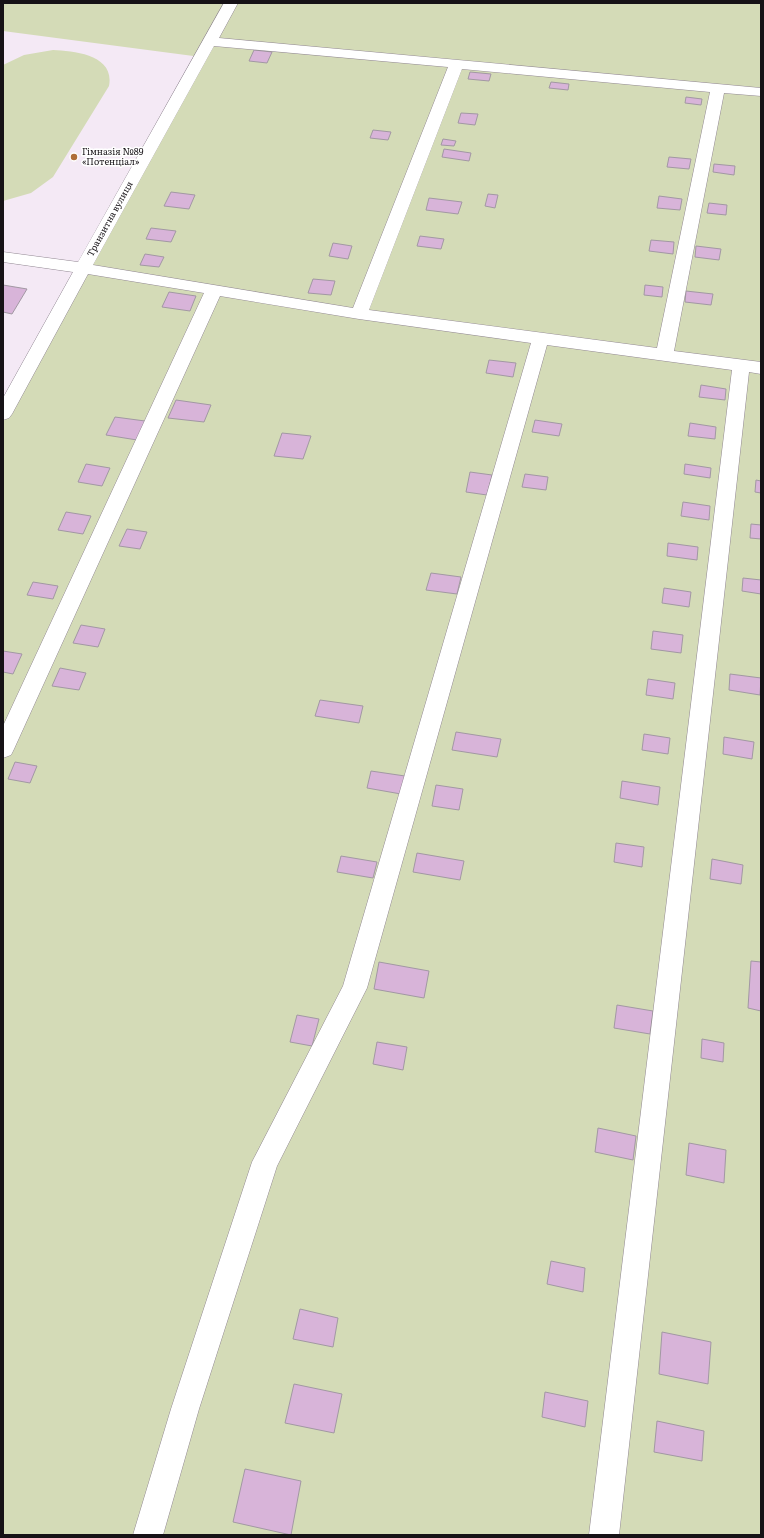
<svg xmlns="http://www.w3.org/2000/svg" width="764" height="1538" viewBox="0 0 764 1538" font-family="Literata,serif">
<style>
.green{fill:#d4dbb7}
.building{fill:#d8b4d9;stroke:#a298a3}
.lines{fill:none;stroke-linecap:round;stroke-linejoin:round}
.minor-casing{stroke:#928893;stroke-width:1}
.minor{fill:#fff;fill-rule:evenodd}
.poi-dot{fill:#af6d38;stroke:#fff;stroke-width:1.5}
.labels{text-anchor:middle;stroke-width:3;stroke-linejoin:round;paint-order:stroke}
.far-poi-label{font-size:9px;fill:#161216;stroke:#fff;text-anchor:start}
.far-street-label{font-size:9px;fill:#161216;stroke:#fff}
</style>
<rect width="100%" height="100%" fill="#f4e9f5"/>
<path class="green" d="M3,3H761V1535H3V414L201,57L3,31Z
M53,50C75,51 115,55 109,86L53,177L31,193L3,201V65L24,55Z"/>
<path class="building" d="M254,50L272,52L267,63L249,61Z
M470,72L491,74L489,81L468,79Z
M551,82L569,84L568,90L549,88Z
M686,97L702,99L701,105L685,103Z
M461,113L478,114L475,125L458,123Z
M373,130L391,132L388,140L370,138Z
M443,139L456,141L454,146L441,145Z
M444,149L471,153L469,161L442,157Z
M669,157L691,159L689,169L667,167Z
M714,164L735,166L734,175L713,172Z
M171,192L195,195L189,209L164,206Z
M488,194L498,195L495,208L485,206Z
M659,196L682,199L680,210L657,208Z
M429,198L462,202L458,214L426,210Z
M709,203L727,205L726,215L707,213Z
M151,228L176,231L171,242L146,239Z
M420,236L444,239L441,249L417,246Z
M651,240L674,242L673,254L649,251Z
M333,243L352,246L348,259L329,256Z
M696,246L721,249L719,260L695,257Z
M145,254L164,257L159,267L140,265Z
M313,279L335,281L331,295L308,293Z
M3,285L27,289L12,314L3,312Z
M645,285L663,287L662,297L644,295Z
M686,291L713,294L711,305L685,302Z
M169,292L196,296L190,311L162,307Z
M489,360L516,363L513,377L486,373Z
M701,385L726,389L725,400L699,397Z
M176,400L211,405L204,422L168,418Z
M115,417L145,421L137,440L106,435Z
M535,420L562,424L559,436L532,432Z
M690,423L716,427L715,439L688,436Z
M282,433L311,436L303,459L274,456Z
M86,464L110,468L102,486L78,482Z
M685,464L711,468L710,478L684,474Z
M470,472L492,475L487,495L466,492Z
M525,474L548,477L546,490L522,487Z
M756,480L761,481V493L755,492Z
M683,502L710,506L709,520L681,516Z
M66,512L91,516L83,534L58,530Z
M751,524L761,525V539L750,538Z
M127,529L147,532L140,549L119,546Z
M668,543L698,547L697,560L667,556Z
M431,573L461,577L457,594L426,590Z
M743,578L761,580V594L742,591Z
M33,582L58,586L53,599L27,595Z
M664,588L691,592L689,607L662,603Z
M81,625L105,629L98,647L73,643Z
M653,631L683,635L681,653L651,649Z
M3,651L22,654L13,674L3,672Z
M60,668L86,673L79,690L52,686Z
M730,674L761,678L760,695L729,690Z
M648,679L675,683L673,699L646,695Z
M320,700L363,706L359,723L315,716Z
M456,732L501,739L497,757L452,750Z
M644,734L670,738L668,754L642,750Z
M724,737L754,742L752,759L723,754Z
M15,762L37,766L30,783L8,779Z
M371,771L405,776L401,794L367,788Z
M622,781L660,787L658,805L620,798Z
M436,785L463,789L459,810L432,806Z
M616,843L644,847L642,867L614,862Z
M417,853L464,861L460,880L413,872Z
M341,856L377,862L373,878L337,872Z
M712,859L743,865L741,884L710,879Z
M751,961L761,962V1011L748,1008Z
M379,962L429,971L424,998L374,989Z
M617,1005L653,1011L650,1034L614,1028Z
M297,1015L319,1019L312,1046L290,1042Z
M702,1039L724,1043L723,1062L701,1058Z
M377,1042L407,1047L403,1070L373,1064Z
M598,1128L636,1136L633,1160L595,1152Z
M689,1143L726,1150L724,1183L686,1175Z
M551,1261L585,1268L583,1292L547,1284Z
M300,1309L338,1318L333,1347L293,1339Z
M662,1332L711,1342L708,1384L659,1374Z
M294,1384L342,1394L334,1433L285,1423Z
M545,1392L588,1401L585,1427L542,1417Z
M657,1421L704,1431L702,1461L654,1452Z
M245,1469L301,1481L291,1535L233,1522Z"/>
<g class="lines">
<g class="minor-casing">
<path id="minor" d="M224,3H238L219,38L761,88V96L724,93L674,351L761,362V374L749,372L619,1535H589L732,370L547,345L367,988L277,1166L199,1409L163,1535H133L171,1409L252,1162L343,986L531,343L359,319L220,296L14,749L11,755L3,758V726L204,293L88,274L12,414L9,418L3,420V398L73,272L3,262V252L78,262ZM214,46L448,67L353,308L93,265ZM462,69L710,92L657,348L369,310Z"/>
</g>
<use href="#minor" class="minor"/>
</g>
<circle class="poi-dot" cx="74" cy="157" r="4"/>
<g class="labels">
<g class="far-poi-label">
<text x="82" y="155">Гімназія №89<tspan x="82" dy="10">«Потенціал»</tspan></text>
</g>
<g class="far-street-label">
<text transform="translate(110 219) rotate(-61)" y="3">Транзитна вулиця</text>
</g>
</g>
<rect width="764" height="1538" fill="none" stroke="#161216" stroke-width="8"/>
</svg>
